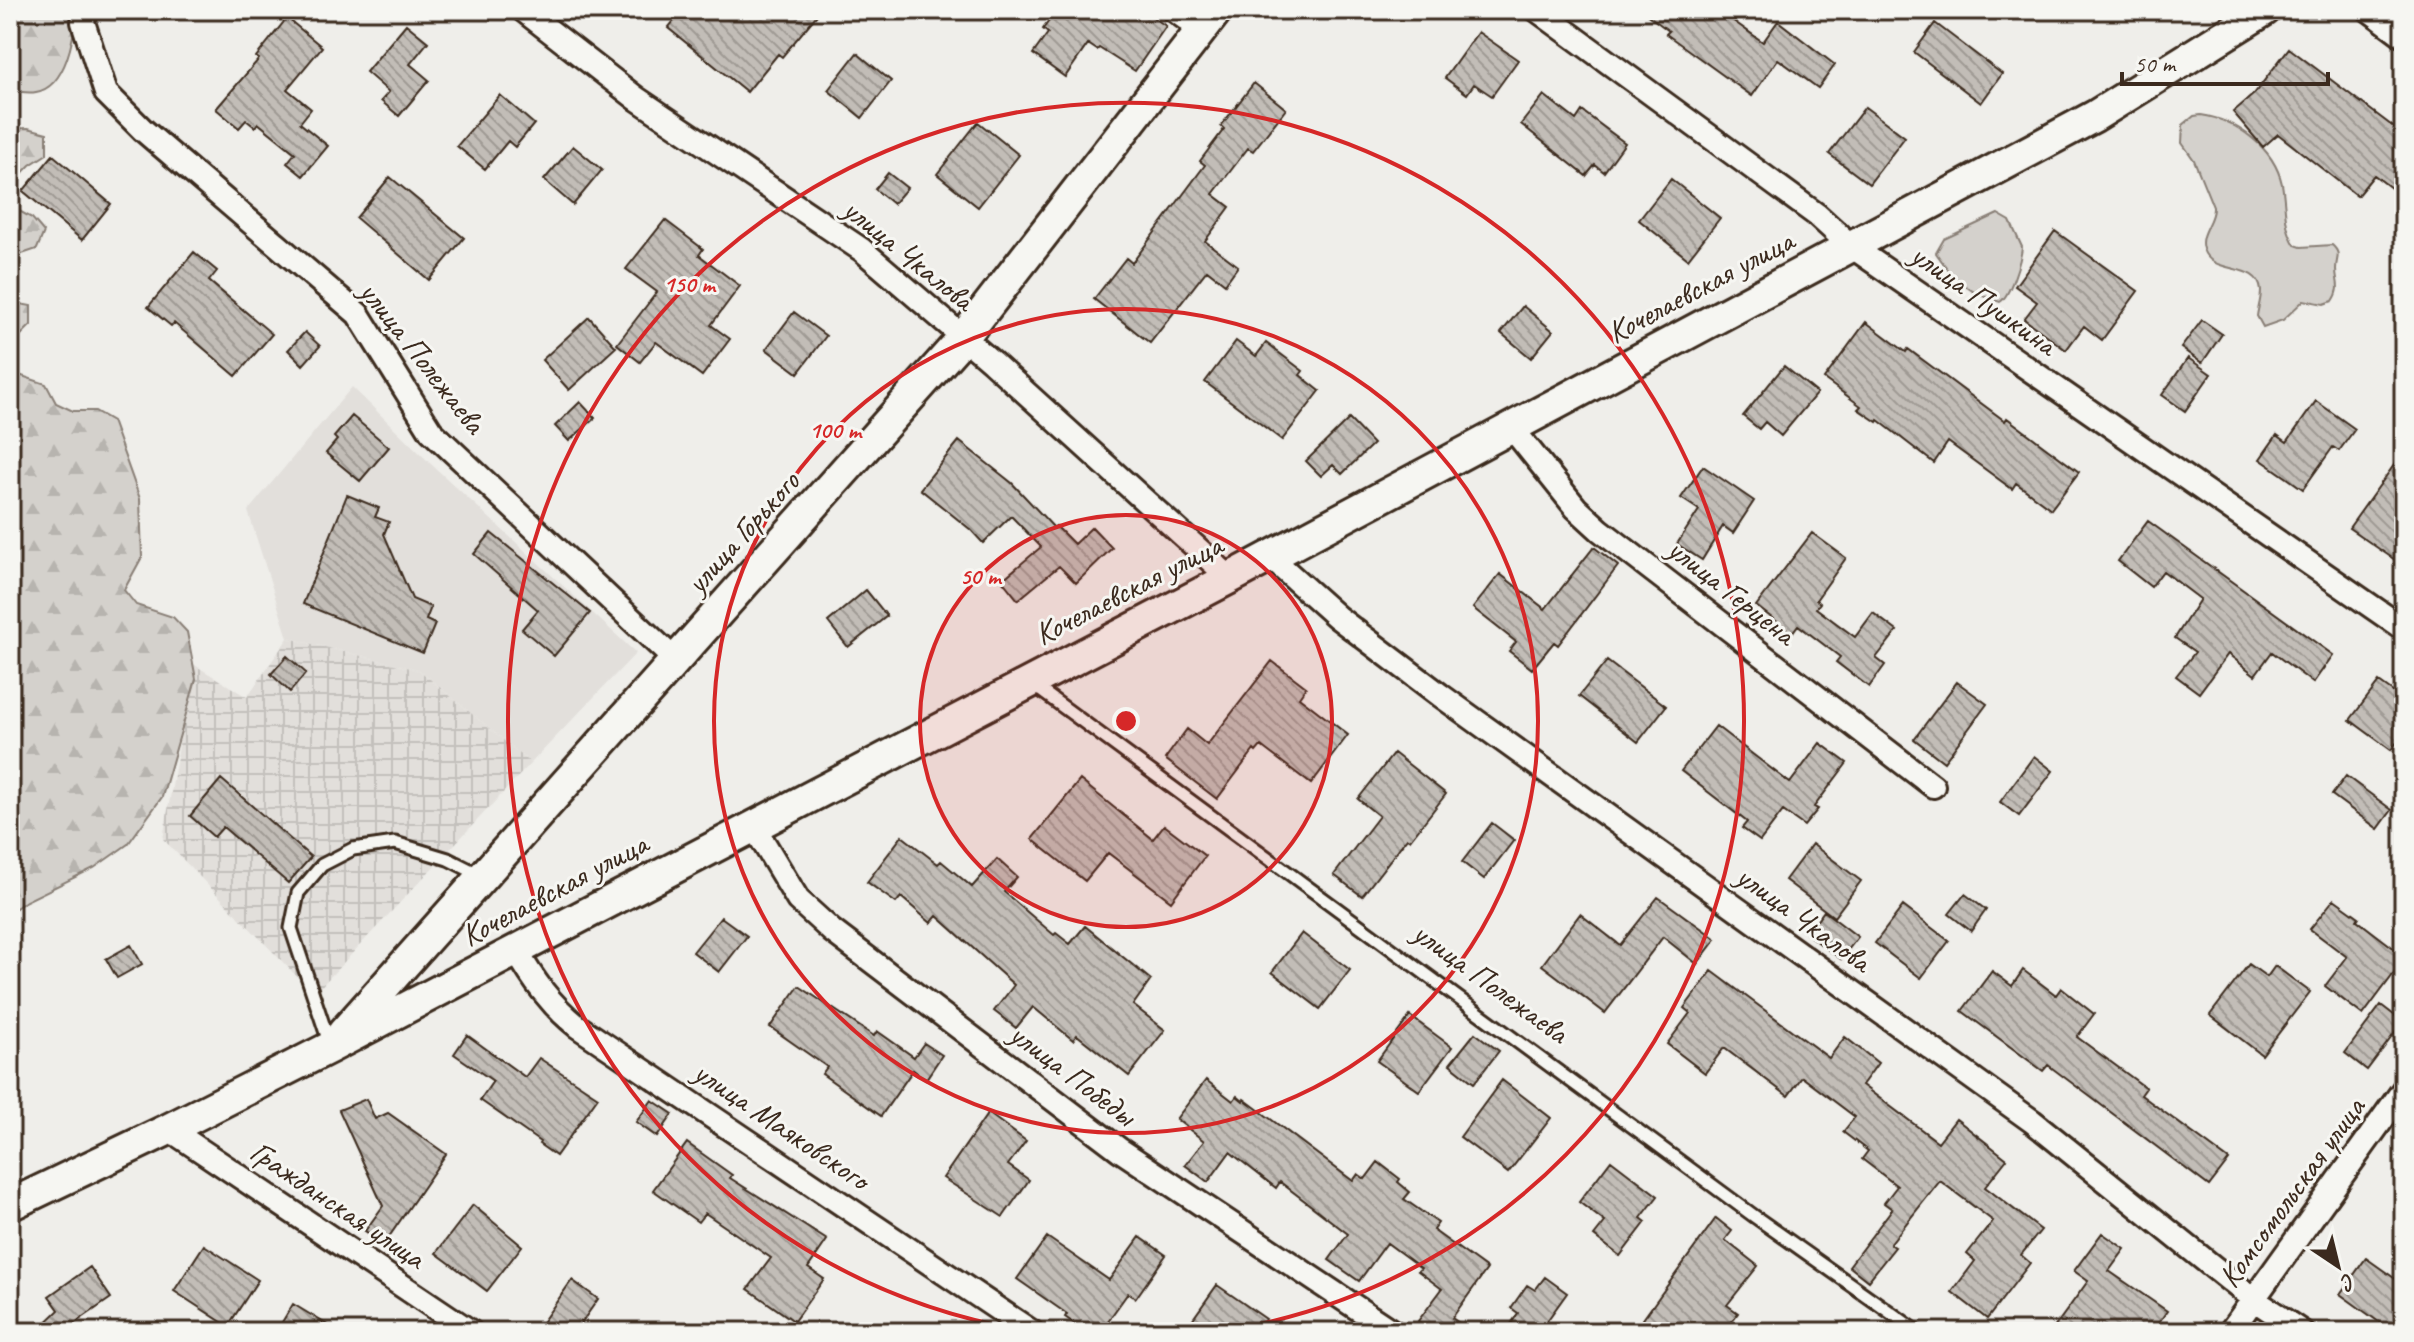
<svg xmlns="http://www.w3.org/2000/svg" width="2414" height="1342" viewBox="0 0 2414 1342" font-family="Caveat,sans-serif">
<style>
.built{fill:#e2dfdb}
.industrial{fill:url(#industrial-grid)}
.forest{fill:url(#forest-firs);stroke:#887e75;stroke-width:2}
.garden{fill:#d4d1cc;stroke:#887e75;stroke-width:2}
.building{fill:url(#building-back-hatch);stroke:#3b2a1e;stroke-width:2}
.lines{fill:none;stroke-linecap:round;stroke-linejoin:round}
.lane-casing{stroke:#3b2a1e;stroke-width:17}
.street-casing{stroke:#3b2a1e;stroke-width:28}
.secondary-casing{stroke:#3b2a1e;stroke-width:36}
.lane{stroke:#f6f6f2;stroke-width:11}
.street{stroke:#f6f6f2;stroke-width:22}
.secondary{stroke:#f6f6f2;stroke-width:30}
.ring{fill:none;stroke:#d62828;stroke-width:4}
.labels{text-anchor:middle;stroke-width:6;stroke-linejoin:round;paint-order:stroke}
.street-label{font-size:32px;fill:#3b2a1e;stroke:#f6f6f2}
.centre{fill:#d62828;stroke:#f6f6f2;stroke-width:4}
.ring-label{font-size:24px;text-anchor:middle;font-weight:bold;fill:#d62828;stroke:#f6f6f2;stroke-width:6;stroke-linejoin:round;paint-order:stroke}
</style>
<defs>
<pattern id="industrial-grid" width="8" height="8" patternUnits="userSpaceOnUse" patternTransform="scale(2)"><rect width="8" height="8" fill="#e2dfdb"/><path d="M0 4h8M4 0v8" fill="none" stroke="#c3c0bc"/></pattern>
<pattern id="forest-firs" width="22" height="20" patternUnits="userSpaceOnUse" patternTransform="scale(2)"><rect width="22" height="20" fill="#d4d1cc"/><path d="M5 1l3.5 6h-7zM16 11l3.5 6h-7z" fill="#b7b4af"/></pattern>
<pattern id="building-back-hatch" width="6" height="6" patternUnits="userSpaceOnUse" patternTransform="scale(2)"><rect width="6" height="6" fill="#c2bdb7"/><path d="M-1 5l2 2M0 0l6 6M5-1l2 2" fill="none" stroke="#9f9a94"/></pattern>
</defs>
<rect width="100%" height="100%" fill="#efeeea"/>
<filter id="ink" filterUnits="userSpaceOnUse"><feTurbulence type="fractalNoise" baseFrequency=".0125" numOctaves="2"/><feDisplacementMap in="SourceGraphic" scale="16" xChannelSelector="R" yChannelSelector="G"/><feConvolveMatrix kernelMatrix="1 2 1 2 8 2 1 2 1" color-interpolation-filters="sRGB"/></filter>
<g filter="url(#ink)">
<path class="built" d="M352,387L432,465L636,653L531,763L419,670L288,638L248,511Z"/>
<path class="industrial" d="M288,638L419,670L531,763L314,994L163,839L193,664L247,697Z"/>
<path class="forest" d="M10,10H77C74,35 67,87 36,92C28,94 18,91 10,91Z
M28,128L47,133V154L30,165L10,186V129Z
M10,206L32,218L44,232L37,249L10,258Z
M10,302L31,306V325L10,346Z
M10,372L46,384L56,403L73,411H95L112,421L140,499L142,557L124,590L136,605L173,617L187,632L196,679L162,797L128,844L94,868L26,901L10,912Z"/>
<path class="garden" d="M2201,115C2237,120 2274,148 2282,184C2286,205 2283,226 2295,245L2301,247L2332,245C2342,254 2336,258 2336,269C2336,282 2342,288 2333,301L2324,304L2304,300L2283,320L2263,327L2257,316C2258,308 2261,300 2261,291C2258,260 2212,277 2203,249C2198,234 2214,221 2213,207L2194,160L2182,143L2183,125L2194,116Z
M1998,214L2010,221L2022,247C2021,260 2010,296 2000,302L1977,294L1954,278L1936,253L1944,239Z"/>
<path class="building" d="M683,10H821L782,57L778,54L747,92L668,28Z
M1057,10H1142L1166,26L1135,71L1099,48L1097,50L1088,44L1065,77L1033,54L1048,33L1043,29Z
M1641,10H1718L1763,42L1778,21L1835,65L1818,88L1778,59L1752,96L1666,34L1669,31Z
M287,18L322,47L287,89L311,109L300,123L328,146L303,176L287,163L295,153L258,123L255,127L246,120L239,128L216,109L259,59L256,57Z
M1935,23L2002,74L1981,103L1914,52Z
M406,24L428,42L410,64L429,80L399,116L381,101L389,92L366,72Z
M1478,32L1518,60L1492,96L1474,84L1467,94L1445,78Z
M2289,48L2404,135V198L2374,175L2357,196L2278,134L2263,147L2233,112L2254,94Z
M857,53L891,81L862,118L828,90Z
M1254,83L1286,109L1253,151L1248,148L1213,194L1230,207L1205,241L1238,266L1225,284L1207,270L1150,343L1094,299L1126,258L1132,263L1205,165L1200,161L1224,129L1221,126Z
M500,95L534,124L515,147L508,141L485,169L457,146Z
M1544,95L1576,120L1582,111L1625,143L1604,172L1595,165L1586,176L1521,124Z
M1865,107L1905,137L1869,184L1829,154Z
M978,122L1019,155L978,207L937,174Z
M573,146L602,170L573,205L544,180Z
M53,155L111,204L82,240L23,191Z
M888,173L907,188L893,204L875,189Z
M390,177L464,238L429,280L356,218Z
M1671,179L1720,218L1688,259L1639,220Z
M665,220L703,249L699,255L740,286L711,325L730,339L702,376L656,342L640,362L617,344L657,292L626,269Z
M2055,231L2138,291L2102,340L2084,326L2066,350L2024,319L2037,302L2015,286Z
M194,252L217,271L209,281L272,334L236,376L174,323L171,326L148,307Z
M1523,306L1553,331L1531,358L1501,333Z
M794,312L826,336L798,373L766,349Z
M589,317L616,347L569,390L542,360Z
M2202,320L2222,334L2202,363L2181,348Z
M1866,322L1906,352L1908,349L2005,421L2007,418L2079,472L2051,509L2016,483L2012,489L1948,442L1934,463L1878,420L1877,422L1858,409L1861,406L1824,379Z
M305,332L320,346L303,365L288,350Z
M1236,341L1256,356L1266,343L1303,371L1300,375L1320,391L1282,440L1205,382Z
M2188,358L2211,374L2185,411L2162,395Z
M1784,366L1817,393L1781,436L1765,422L1759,429L1743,416Z
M2316,401L2355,429L2339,451L2333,447L2303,489L2260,459L2277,435L2287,442Z
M580,402L595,418L569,441L555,426Z
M352,416L389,447L360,481L326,453L337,440L334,437Z
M1349,419L1373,444L1342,474L1333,465L1321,476L1306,461Z
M959,441L1012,483L1054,528L1056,526L1074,544L1092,527L1112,548L1076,583L1059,566L1018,600L1002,580L1041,547L1011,516L983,543L971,530L920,489Z
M2404,451V548L2395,560L2349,528Z
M1703,466L1754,501L1733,533L1723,526L1702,560L1677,544L1699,510L1681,498Z
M347,495L379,508L375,517L389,522L384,534L412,599L431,607L426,620L435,624L423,653L303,604Z
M2148,521L2333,655L2313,683L2272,652L2255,675L2228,654L2199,693L2176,676L2195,652L2175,638L2200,599L2163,571L2151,587L2118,561Z
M491,533L590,613L554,656L522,629L538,610L474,554Z
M1812,533L1846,558L1816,600L1820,603L1816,608L1855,637L1873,613L1897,631L1876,658L1885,665L1869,687L1836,662L1840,657L1798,625L1792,633L1756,606Z
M1594,547L1618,566L1558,645L1554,642L1532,669L1509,651L1516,642L1473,608L1500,574L1545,609Z
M866,590L887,616L848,647L828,622Z
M287,656L306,673L290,692L271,674Z
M1272,661L1306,687L1299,697L1348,735L1311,784L1261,746L1256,752L1254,750L1217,799L1165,759L1187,729L1207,745Z
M1607,661L1666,706L1638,742L1579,696Z
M1957,682L1987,704L1944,762L1914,739Z
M2379,682L2404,700V733L2391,750L2350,720Z
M1716,726L1790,783L1820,743L1847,763L1814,807L1818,809L1804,826L1783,811L1760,841L1742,828L1747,822L1681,771Z
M1394,753L1446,794L1410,840L1407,838L1362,896L1334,875L1379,816L1358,799Z
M2034,756L2053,771L2019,816L2000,802Z
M2346,776L2392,810L2378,829L2332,795Z
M221,779L311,857L288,883L223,827L214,837L190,816Z
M1080,780L1153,839L1164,825L1205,856L1171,901L1108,853L1085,881L1032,839Z
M1492,823L1514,840L1484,879L1462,862Z
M902,836L938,864L941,861L972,887L997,859L1017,877L1004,892L1054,935L1056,933L1070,944L1085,926L1151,980L1133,1005L1165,1030L1129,1076L1077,1035L1073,1040L1033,1007L1016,1028L994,1011L1014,985L937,916L931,923L901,897L896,903L867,882Z
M1812,844L1861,881L1834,917L1785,880Z
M1965,894L1986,910L1971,931L1949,914Z
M1658,897L1716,939L1697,964L1663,937L1605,1013L1542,965L1580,914L1620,945Z
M2334,899L2359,917L2357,920L2404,956V960L2363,1015L2325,986L2347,957L2310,929Z
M1903,906L1949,941L1921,978L1875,943Z
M1824,911L1858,937L1841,959L1807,934Z
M721,917L747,936L719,972L693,952Z
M1302,933L1350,970L1320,1009L1272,972Z
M131,945L142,964L117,978L106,959Z
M2249,964L2267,977L2275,966L2310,992L2262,1055L2210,1015Z
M2023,970L2056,995L2061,988L2094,1014L2077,1037L2146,1088L2141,1095L2229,1160L2209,1186L2048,1065L2043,1071L1962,1011L1992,971L2012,986Z
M1712,971L1829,1058L1845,1037L1878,1063L1862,1085L1938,1142L1956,1119L2007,1159L1985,1187L2041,1230L2021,1255L2030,1263L1987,1319L1952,1292L1975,1261L1967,1254L1993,1221L1940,1181L1890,1244L1895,1247L1868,1281L1849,1266L1892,1209L1884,1203L1897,1186L1862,1159L1868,1151L1843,1132L1855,1117L1802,1077L1788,1096L1724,1048L1705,1073L1667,1044L1690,1013L1684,1008Z
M799,986L874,1036L877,1031L914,1057L924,1043L942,1055L926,1079L913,1070L881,1116L822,1074L827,1067L770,1027Z
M2381,1005L2403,1022L2367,1070L2345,1053Z
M1410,1016L1452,1047L1419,1091L1377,1061Z
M1475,1033L1499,1051L1474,1083L1450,1064Z
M467,1035L525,1077L539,1058L598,1097L556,1156L539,1144L540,1142L480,1100L493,1081L454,1054Z
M1206,1080L1233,1101L1237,1096L1243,1101L1244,1099L1353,1181L1358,1174L1365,1179L1378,1162L1400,1179L1398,1182L1410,1192L1404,1199L1438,1223L1433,1230L1487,1269L1452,1318L1472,1332H1433L1418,1321L1442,1289L1418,1271L1421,1268L1387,1243L1359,1281L1329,1260L1348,1234L1280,1182L1276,1188L1230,1152L1208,1182L1185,1165L1204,1141L1176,1119Z
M1502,1080L1551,1118L1508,1173L1460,1137Z
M366,1099L375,1119L388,1113L446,1154L384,1244L365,1231L383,1206L339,1110Z
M652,1100L673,1114L657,1137L636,1122Z
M988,1113L1026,1141L1008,1165L1029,1180L1003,1217L943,1178Z
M687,1143L732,1175L730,1178L827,1240L808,1268L824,1279L794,1321L748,1289L771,1258L705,1213L698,1222L653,1190Z
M1611,1160L1658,1196L1641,1218L1646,1222L1620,1256L1594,1236L1605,1222L1579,1202Z
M473,1205L522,1246L487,1291L436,1253Z
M1716,1218L1732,1231L1725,1240L1758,1266L1727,1305L1738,1313L1724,1332H1655L1641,1322Z
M2102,1233L2125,1249L2109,1271L2167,1311L2152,1332H2051L2088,1281L2074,1271Z
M1047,1237L1109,1280L1140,1237L1166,1255L1136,1298L1128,1293L1100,1332H1086L1065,1317L1067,1314L1017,1279Z
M204,1245L258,1280L228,1326L174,1291Z
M2366,1258L2404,1285V1332H2397L2383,1325L2340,1294Z
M90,1267L111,1298L62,1332H36L59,1310L49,1296Z
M1545,1277L1567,1293L1539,1332H1523L1511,1324L1518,1313L1511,1308L1527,1285L1535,1290Z
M572,1280L598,1299L575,1332H552L541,1324Z
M1217,1285L1266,1319L1257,1332H1204L1190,1323Z
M293,1304L339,1332H276Z"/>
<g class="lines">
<g class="lane-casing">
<path id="lane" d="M1032,684L1754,1216L1918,1332
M330,1045L291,928L298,893L322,865L353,849L395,843L448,859L482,876"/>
</g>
<g class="street-casing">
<path id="street" d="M85,10L83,22L106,93L143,130L358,314L431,431L676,661
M523,10L636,98L862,250L992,362L1230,578
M1174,10L1203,31
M1537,10L1817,215L1851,246L2404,629
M2369,10L2404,36
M1512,428L1576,508L1600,530L1933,786
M1269,556L1337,617L1440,695L2032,1121L2253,1299L2302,1332
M753,825L798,900L832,931L1120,1150L1393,1332
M516,950C533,980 550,1004 577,1026L1032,1332
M169,1129L471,1332
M2230,1332L2404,1089"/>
</g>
<g class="secondary-casing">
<path id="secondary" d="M343,1033L962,339L1217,10
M10,1205L169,1129L331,1047L1230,578L2095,116L2265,10"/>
</g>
<use href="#lane" class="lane"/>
<use href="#street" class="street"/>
<use href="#secondary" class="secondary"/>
</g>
</g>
<circle cx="1126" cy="721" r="206" fill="#d62828" fill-opacity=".12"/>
<g class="ring">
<circle cx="1126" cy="721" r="206"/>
<circle cx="1126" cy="721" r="412"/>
<path d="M1029 1331A618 618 0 1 1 1223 1331"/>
</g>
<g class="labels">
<g class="street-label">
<text transform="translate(909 254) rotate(39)" y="11">улица Чкалова</text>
<text transform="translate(1700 286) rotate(-28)" y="11">Кочелаевская улица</text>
<text transform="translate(1984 299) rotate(35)" y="11">улица Пушкина</text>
<text transform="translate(423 357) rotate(52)" y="11">улица Полежаева</text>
<text transform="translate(742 532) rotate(-48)" y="11">улица Горького</text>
<text transform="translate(1128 589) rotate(-27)" y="11">Кочелаевская улица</text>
<text transform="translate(1732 591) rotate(38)" y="11">улица Герцена</text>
<text transform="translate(554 889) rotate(-28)" y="11">Кочелаевская улица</text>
<text transform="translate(1804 918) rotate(36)" y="11">улица Чкалова</text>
<text transform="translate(1491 982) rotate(36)" y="11">улица Полежаева</text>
<text transform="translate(1073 1074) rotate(37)" y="11">улица Победы</text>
<text transform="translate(782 1125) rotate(34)" y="11">улица Маяковского</text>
<text transform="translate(2291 1192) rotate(-54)" y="11">Комсомольская улица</text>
<text transform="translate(338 1204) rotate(34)" y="11">Гражданская улица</text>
</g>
</g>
<circle cx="1126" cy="721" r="12" class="centre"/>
<g class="ring-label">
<text x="689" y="292">150 m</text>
<text x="835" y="438">100 m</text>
<text x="980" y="584">50 m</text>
</g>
<rect width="2414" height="1342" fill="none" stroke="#f6f6f2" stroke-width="40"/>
<rect x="20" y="20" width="2374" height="1302" fill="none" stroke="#3b2a1e" stroke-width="3" filter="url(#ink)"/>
<g transform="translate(2338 1266) rotate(145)" stroke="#f6f6f2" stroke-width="6" paint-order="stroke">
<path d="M0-6L14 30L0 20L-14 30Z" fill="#3b2a1e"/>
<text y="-12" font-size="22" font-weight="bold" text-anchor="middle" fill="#3b2a1e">С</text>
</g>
<path d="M2122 72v12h206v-12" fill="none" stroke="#3b2a1e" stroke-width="4"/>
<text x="2134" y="72" font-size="24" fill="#3b2a1e" stroke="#f6f6f2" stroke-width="6" paint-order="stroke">50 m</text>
</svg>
